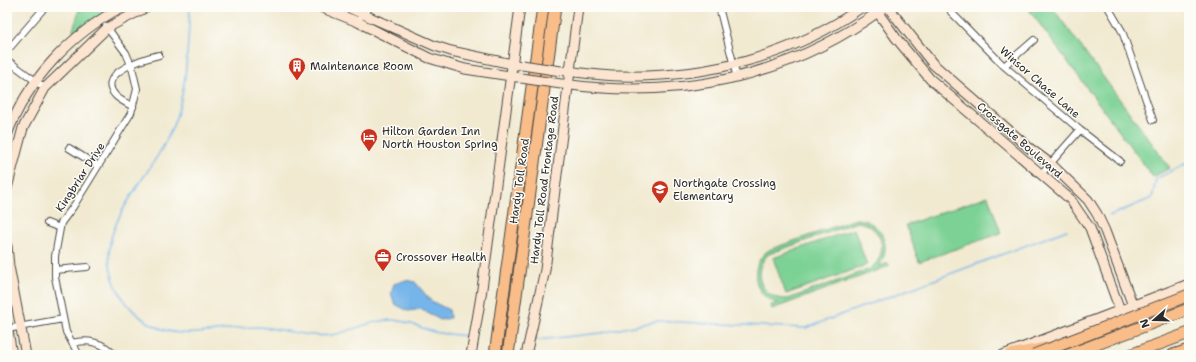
<svg xmlns="http://www.w3.org/2000/svg" width="1196" height="362" viewBox="0 0 1196 362" font-family="'Shantell Sans',sans-serif">
<style>
.green{fill:#7cd194;stroke:#547e60;fill-rule:evenodd}
.water{fill:#76b5ea;stroke:#50708a}
.lines{fill:none;stroke-linecap:round;stroke-linejoin:round}
.stream{stroke:#76b5ea;stroke-width:1.5}
.street-casing{stroke:#494844;stroke-width:8}
.secondary-casing{stroke:#494844;stroke-width:11}
.highway-casing{stroke:#494844;stroke-width:13}
.street{stroke:#fff;stroke-width:6}
.secondary{stroke:#fce5d0;stroke-width:9}
.highway{stroke:#f8bd89;stroke-width:11}
.secondary-bridge-casing{stroke:#494844;stroke-width:11;stroke-linecap:butt}
.highway-bridge-casing{stroke:#494844;stroke-width:13;stroke-linecap:butt}
.secondary-bridge{stroke:#fce5d0;stroke-width:9}
.highway-bridge{stroke:#f8bd89;stroke-width:11}
.labels{text-anchor:middle;stroke-width:3;stroke-linejoin:round;paint-order:stroke}
.poi-label{font-size:11px;fill:#2b2b2b;stroke:#fdfcf7;text-anchor:start}
.street-label{font-size:11px;fill:#2b2b2b;stroke:#fdfcf7}
</style>
<rect width="100%" height="100%" fill="#fdfcf7"/>
<filter id="ink" filterUnits="userSpaceOnUse"><feTurbulence type="fractalNoise" baseFrequency=".025" numOctaves="2"/><feDisplacementMap in="SourceGraphic" scale="8" xChannelSelector="R" yChannelSelector="G"/><feConvolveMatrix kernelMatrix="1 2 1 2 8 2 1 2 1" color-interpolation-filters="sRGB"/></filter>
<filter id="wash" filterUnits="userSpaceOnUse"><feTurbulence type="fractalNoise" baseFrequency=".012" numOctaves="4" result="noise"/><feDisplacementMap in="SourceGraphic" scale="16" xChannelSelector="R" yChannelSelector="G"/><feGaussianBlur stdDeviation="0.9" result="paint"/><feColorMatrix in="noise" values="0 0 0 0 0 0 0 0 0 0 0 0 0 0 0 0 0 1.4 0 .05"/><feComposite in="paint" operator="in"/></filter>
<g filter="url(#wash)">
<rect width="100%" height="100%" fill="#f1ead1"/>
<path class="green" d="M80,7H115L77,32L73,30Z
M1027,7H1052L1170,168L1153,177Z
M988,196L1001,233L919,262L906,225Z
M856,219C880,220 894,245 879,266L888,263L889,266L772,309L771,305L778,303C751,297 748,261 771,249ZM857,222C882,225 891,253 870,269L788,299C762,301 749,271 769,254Z
M854,229L867,265L786,294L773,258Z"/>
<path class="water" d="M406,280L415,282L431,301L449,310L450,318L440,320L422,309L408,311L395,304L391,293L394,284Z"/>
<g class="lines">
<path class="stream" d="M190,7C187,51 188,99 167,139C151,171 125,198 113,232C97,278 133,329 180,333C205,335 233,327 258,327C282,328 307,338 331,335C352,332 372,319 394,320C409,321 424,330 439,333C448,334 457,335 466,336
M1109,216L1152,198L1156,179L1187,163
M537,340L601,333L657,321L806,328L1067,230"/>
</g>
</g>
<g filter="url(#ink)">
<g class="lines">
<g class="street-casing">
<path id="street" d="M719,7L737,78
M957,7L951,12L1004,66L1080,130L1120,161
M1108,7L1122,31L1153,120
M361,16L370,7
M7,51L45,7
M7,60L45,88
M1004,66L1034,40
M133,107C127,103 119,100 115,95C95,73 146,58 159,55
M69,148L98,166
M1041,174L1080,130
M47,223L60,228
M55,270L87,267
M7,329L63,319
M72,343C87,339 104,342 114,355
M79,355L66,332L55,277V256L61,223L73,207L131,113L137,89L132,67L126,53L106,26"/>
</g>
<g class="secondary-casing">
<path id="secondary" d="M320,7L358,22L429,58L465,69L517,77
M347,7L435,46L451,51L517,65
M874,7L896,38L930,79L1070,199L1090,228L1120,310
M888,7L933,64L1028,147L1051,164L1088,200L1097,214L1105,231L1133,306
M566,71C584,73 602,76 620,76C706,78 791,57 862,7
M563,84C678,100 788,78 882,9
M7,135C27,80 71,34 122,7
M7,188L23,128L45,88L107,28L147,7
M7,246L9,266L26,355
M7,324L12,355
M471,355L481,296L520,7
M526,355L545,270L578,7
M1003,355L1189,284"/>
</g>
<g class="highway-casing">
<path id="highway" d="M495,355L543,7
M508,355L555,7
M1010,355L1045,348
M1068,355L1189,309
M1130,355L1189,333
M1173,355L1189,350"/>
</g>
<use href="#street" class="street"/>
<use href="#secondary" class="secondary"/>
<use href="#highway" class="highway"/>
<g class="secondary-bridge-casing">
<path id="secondary-bridge" d="M522,65L561,71
M521,78L561,84"/>
</g>
<g class="highway-bridge-casing">
<path id="highway-bridge" d="M1034,355L1189,295"/>
</g>
<use href="#secondary-bridge" class="secondary-bridge"/>
<use href="#highway-bridge" class="highway-bridge"/>
</g>
</g>
<defs>
<g id="building-pin" transform="scale(0.9)"><path d="M0 17L-7.5 6A9.5 9.5 0 1 1 7.5 6Z" fill="#c8321e" stroke="#fdfcf7"/><path d="M-4-6H4V6H1V3H-1V6H-4ZM-2.5-4.3h1.7v1.8h-1.7ZM.8-4.3h1.7v1.8H.8ZM-2.5-1h1.7V.8h-1.7ZM.8-1h1.7V.8H.8Z" fill="#fff"/></g>
<g id="hotel-pin" transform="scale(0.9)"><path d="M0 17L-7.5 6A9.5 9.5 0 1 1 7.5 6Z" fill="#c8321e" stroke="#fdfcf7"/><path d="M-6-4.5h1.5V1H6V5H4.5V3h-9V5H-6ZM-4 0a1.8 1.8 0 1 1 3.6 0ZM.5 0V-2.5h3Q6-2.5 6 0Z" fill="#fff"/></g>
<g id="school-pin" transform="scale(0.9)"><path d="M0 17L-7.5 6A9.5 9.5 0 1 1 7.5 6Z" fill="#c8321e" stroke="#fdfcf7"/><path d="M0-5L7-2L0 1L-7-2ZM-4 1L0 2.5L4 1V4Q0 6-4 4Z" fill="#fff"/></g>
<g id="office-pin" transform="scale(0.9)"><path d="M0 17L-7.5 6A9.5 9.5 0 1 1 7.5 6Z" fill="#c8321e" stroke="#fdfcf7"/><path d="M-6-3h4V-5.5h4V-3h4V5H-6ZM-1-4.5V-3h2v-1.5ZM-6 0V1H6V0Z" fill="#fff"/></g>
</defs>
<g fill-rule="evenodd">
<use href="#building-pin" x="297" y="66"/>
<use href="#hotel-pin" x="369" y="137"/>
<use href="#school-pin" x="660" y="189"/>
<use href="#office-pin" x="383" y="257"/>
</g>
<g class="labels">
<g class="poi-label">
<text x="310" y="70">Maintenance Room</text>
<text x="382" y="135">Hilton Garden Inn<tspan x="382" dy="13">North Houston Spring</tspan></text>
<text x="673" y="187">Northgate Crossing<tspan x="673" dy="13">Elementary</tspan></text>
<text x="396" y="261">Crossover Health</text>
</g>
<g class="street-label">
<text transform="translate(1040 82) rotate(41)" y="4">Winsor Chase Lane</text>
<text transform="translate(1020 140) rotate(41)" y="4">Crossgate Boulevard</text>
<text transform="translate(80 177) rotate(-57)" y="4">Kingbriar Drive</text>
<text transform="translate(544 180) rotate(-83)" y="4">Hardy Toll Road Frontage Road</text>
<text transform="translate(519 181) rotate(-82)" y="4">Hardy Toll Road</text>
</g>
</g>
<rect width="1196" height="362" fill="none" stroke="#fdfcf7" stroke-width="24"/>
<g transform="translate(1154 320) rotate(250)" stroke="#fdfcf7" stroke-width="3" paint-order="stroke">
<path d="M0-3L7 15L0 10L-7 15Z" fill="#2b2b2b"/>
<text y="-6" font-size="11" font-weight="bold" text-anchor="middle" fill="#2b2b2b">N</text>
</g>
</svg>
